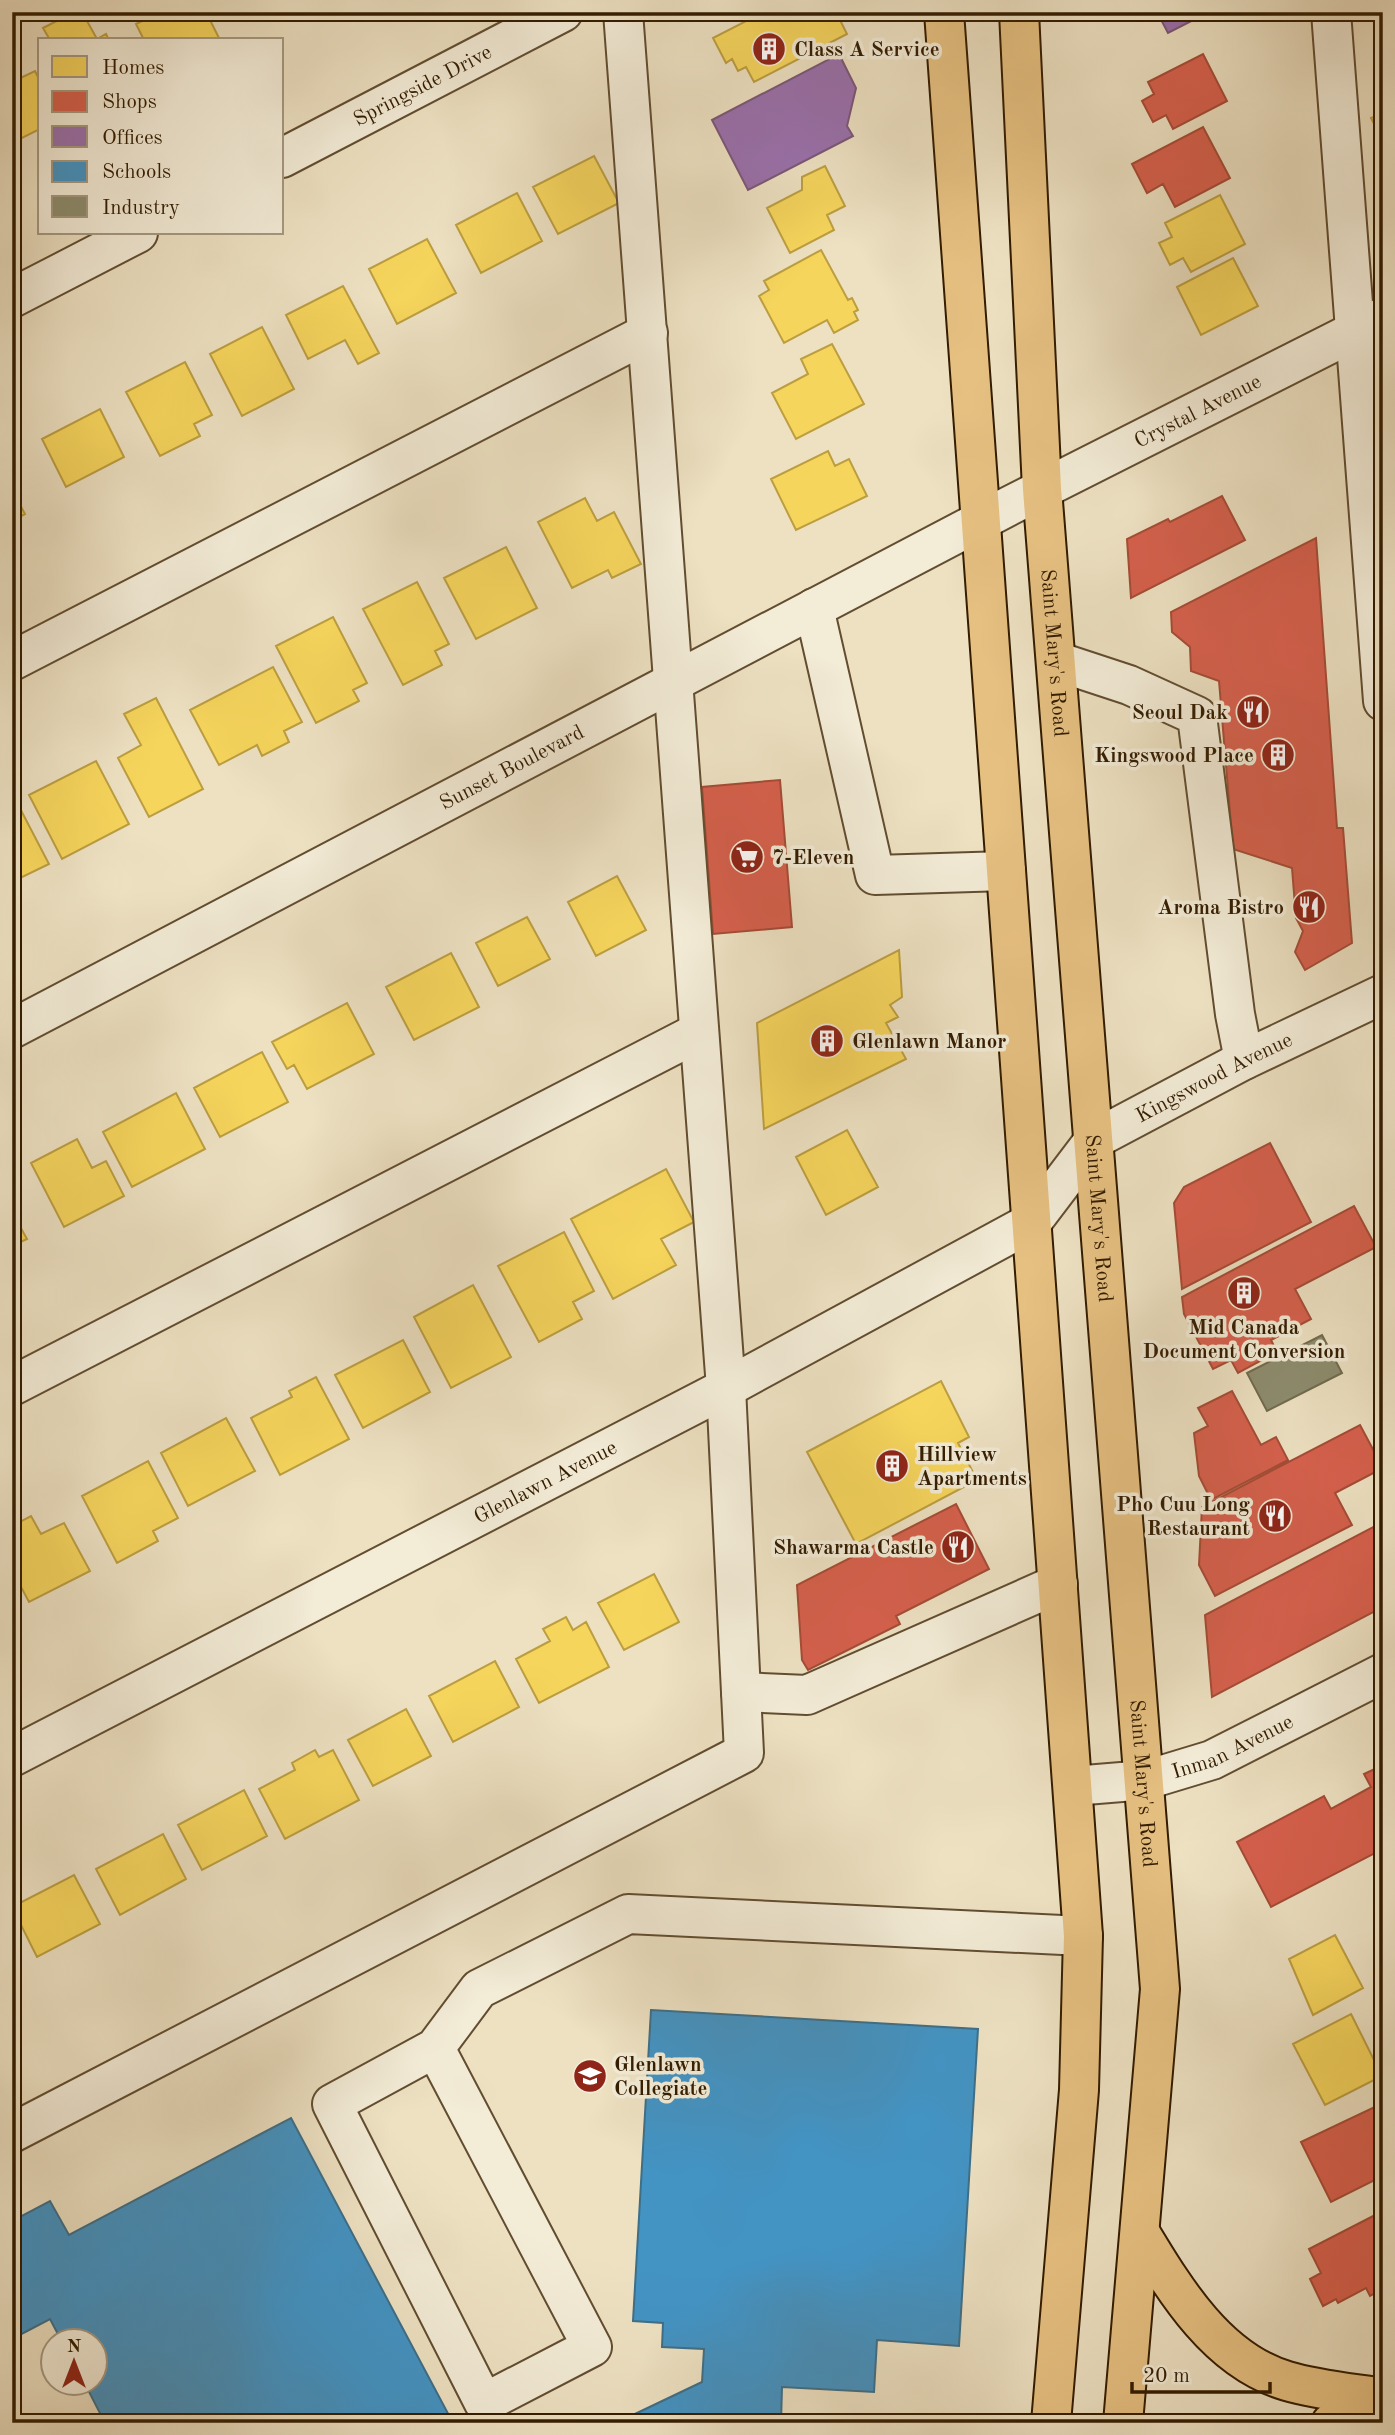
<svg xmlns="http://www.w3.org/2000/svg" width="1395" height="2435" viewBox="0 0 1395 2435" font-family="'Old Standard TT',serif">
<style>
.homes{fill:#f6d55c;stroke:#bc9e40;stroke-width:2}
.shops{fill:#d6604d;stroke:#a54c36;stroke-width:2}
.offices{fill:#9970ab;stroke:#7a5778;stroke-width:2}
.schools{fill:#4393c3;stroke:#3e6f88;stroke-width:2}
.industry{fill:#8c8c6e;stroke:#716a4d;stroke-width:2}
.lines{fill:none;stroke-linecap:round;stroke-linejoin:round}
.minor-casing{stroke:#624d30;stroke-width:42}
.major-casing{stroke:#331c00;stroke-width:42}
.minor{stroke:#f3ecd7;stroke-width:38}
.major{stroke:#e6c081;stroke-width:38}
.labels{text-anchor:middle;stroke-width:7;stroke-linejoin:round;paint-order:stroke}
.poi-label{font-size:21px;font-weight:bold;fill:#331c00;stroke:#f3ecd7;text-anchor:start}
.street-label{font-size:21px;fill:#331c00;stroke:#f3ecd7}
</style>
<rect width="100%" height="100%" fill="#ede1c2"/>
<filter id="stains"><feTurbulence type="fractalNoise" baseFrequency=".00286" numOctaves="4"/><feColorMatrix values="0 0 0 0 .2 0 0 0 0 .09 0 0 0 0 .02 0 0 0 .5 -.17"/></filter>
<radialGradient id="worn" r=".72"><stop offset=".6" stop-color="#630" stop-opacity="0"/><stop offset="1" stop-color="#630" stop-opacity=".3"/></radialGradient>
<path class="homes" d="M74,12H82L97,39L106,34L109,40H50L43,28Z
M160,12H206L220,40H144L136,24Z
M243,12H264L248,21Z
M764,12H836L847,34L754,82L746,67L738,71L732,59L726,63L713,38Z
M35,71L40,81V129L12,143V82Z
M1383,113V141L1371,118Z
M594,156L619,203L558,234L533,187Z
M825,166L845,206L827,215L834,230L790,253L767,208L802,190V177Z
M517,193L542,241L481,273L456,225Z
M1220,195L1245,244L1191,272L1183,258L1170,265L1159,243L1172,237L1165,223Z
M427,239L456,293L397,324L369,269Z
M821,250L848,300L852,298L858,310L854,312L858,320L834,333L827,320L784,343L759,296L769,290L764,281Z
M1233,258L1258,306L1201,335L1177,287Z
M343,286L379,353L358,364L345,340L308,359L286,315Z
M262,327L294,389L242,416L210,354Z
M832,344L864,404L796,439L772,393L808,374L801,359Z
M185,362L212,415L194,424L200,436L160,456L126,392Z
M100,409L124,457L66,487L42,439Z
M828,451L835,466L849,459L867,496L796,530L771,479Z
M12,490L25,514L12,521Z
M585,498L597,521L614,512L641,564L612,578L608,570L572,588L538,522Z
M506,547L537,608L476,639L444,578Z
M417,582L449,644L435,651L442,665L403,685L363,609Z
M333,617L367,683L353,690L359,701L316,723L276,646Z
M273,667L302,722L284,731L289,742L262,756L257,745L219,765L190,710Z
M156,698L203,789L149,817L118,758L141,745L124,714Z
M96,761L129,824L62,859L29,795Z
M12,793L49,864L12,882Z
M617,876L646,930L596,956L568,902Z
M527,917L550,959L498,986L476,943Z
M899,950L902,997L890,1005L898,1017L886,1023L906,1059L764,1129L757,1023Z
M451,953L479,1007L414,1040L386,987Z
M347,1003L374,1054L307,1089L294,1065L287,1069L272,1042Z
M262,1052L288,1102L220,1137L194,1088Z
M176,1093L205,1149L132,1187L103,1132Z
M847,1130L878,1187L826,1215L796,1157Z
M77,1139L92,1168L106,1161L124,1196L64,1227L31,1163Z
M666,1169L694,1222L661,1239L676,1265L613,1299L571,1219Z
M12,1212L27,1239L12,1246Z
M564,1232L594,1291L573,1302L582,1319L539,1342L498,1266Z
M473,1285L511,1357L451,1388L414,1317Z
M403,1340L430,1392L363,1428L335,1375Z
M316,1377L349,1439L280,1475L251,1418L292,1397L289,1391Z
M941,1381L969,1437L958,1443L977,1480L856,1544L807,1452Z
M226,1418L255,1471L188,1506L161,1453Z
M148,1461L178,1518L153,1531L158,1541L117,1563L82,1496Z
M31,1516L41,1534L64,1523L90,1571L29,1602L12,1570V1526Z
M654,1574L679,1622L624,1650L598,1603Z
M566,1617L573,1630L586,1622L609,1667L539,1703L516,1659L550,1641L543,1629Z
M495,1661L519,1707L453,1742L429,1696Z
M406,1709L431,1756L373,1786L348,1740Z
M315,1750L319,1757L333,1750L359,1800L285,1839L259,1789L295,1770L292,1763Z
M244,1790L267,1836L202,1870L178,1825Z
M163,1834L186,1879L120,1915L96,1869Z
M74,1875L100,1924L37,1957L12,1907Z
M1335,1935L1363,1988L1313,2015L1289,1959Z
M1351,2014L1382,2076L1325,2105L1293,2044Z"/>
<path class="shops" d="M1203,54L1227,101L1173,129L1166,115L1153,122L1142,101L1154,94L1148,82Z
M1203,127L1230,178L1175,207L1163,184L1147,193L1132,164Z
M1222,496L1245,540L1131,598L1127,539L1168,519L1170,522Z
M1316,538L1337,828H1343L1352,943L1305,970L1295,952L1303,931L1296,918L1292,868L1233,849L1219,681L1191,671L1190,647L1172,632L1171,612Z
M780,780L792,927L713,934L702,787Z
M1270,1143L1311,1222L1182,1289L1174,1203L1184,1187Z
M1354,1206L1376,1247L1295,1289L1311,1319L1271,1340L1277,1352L1238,1373L1231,1360L1213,1369L1184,1314L1182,1297Z
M1232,1391L1261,1445L1276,1437L1288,1460L1211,1500L1199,1476L1194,1433L1208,1426L1198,1408Z
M1360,1425L1383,1468L1335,1493L1352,1525L1215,1596L1199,1565L1202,1507Z
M956,1504L989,1569L896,1616L900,1624L808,1670L802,1660L797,1585Z
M1383,1522V1607L1212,1697L1205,1615Z
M1383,1765V1849L1271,1907L1237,1842L1324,1796L1331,1809L1371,1787L1364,1774Z
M1383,2103V2176L1331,2202L1301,2142Z
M1383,2211V2289L1370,2296L1366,2288L1338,2303L1336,2299L1323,2306L1310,2279L1321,2273L1309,2249Z"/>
<path class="offices" d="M1157,12H1209L1168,33Z
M839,54L856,88L847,126L853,136L748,190L712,120Z"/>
<path class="schools" d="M651,2010L978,2029L959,2346L877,2340L874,2392L782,2387L781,2423H616L702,2382L704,2349L662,2347L663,2323L633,2321Z
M291,2118L453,2423H105L84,2382H94V2340H61L50,2319L12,2339V2221L50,2201L69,2235Z"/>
<path class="industry" d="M1322,1335L1342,1373L1267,1411L1247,1373Z"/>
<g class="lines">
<g class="minor-casing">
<g id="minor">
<path d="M1331,12L1383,701"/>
<path id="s1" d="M282,158L563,12"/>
<path d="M12,298L138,233"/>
<path d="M814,608L875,875L1006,871"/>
<path d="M12,661L648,333"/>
<path d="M1056,661L1129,685L1197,716L1235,1014L1244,1060"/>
<path id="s2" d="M12,1029L1011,505L1383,317"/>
<path d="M12,1386L697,1033"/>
<path d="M741,1692L807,1695L1058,1584"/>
<path id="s3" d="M12,1757L726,1388L1032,1222L1095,1139L1244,1060L1383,994"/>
<path id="s4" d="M1073,1786L1146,1780L1212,1760L1383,1673"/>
<path d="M435,2048L332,2104L484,2403L592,2347L435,2048L479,1989L628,1914L1083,1936"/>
<path d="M12,2133L744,1753L726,1388L623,12"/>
</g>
</g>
<g class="major-casing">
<g id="major">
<path d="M944,12L1083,1936L1079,2090L1051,2423"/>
<path id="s5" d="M1019,12L1042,489L1160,1989L1123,2423"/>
<path d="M1141,2234C1176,2292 1218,2361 1287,2381C1317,2390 1351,2393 1383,2398"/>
<path d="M1331,2423L1383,2402"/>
</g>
</g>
<use href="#minor" class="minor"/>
<use href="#major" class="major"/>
</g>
<defs>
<g id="building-disc" transform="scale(1.75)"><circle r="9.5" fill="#8f2418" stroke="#f3ecd7"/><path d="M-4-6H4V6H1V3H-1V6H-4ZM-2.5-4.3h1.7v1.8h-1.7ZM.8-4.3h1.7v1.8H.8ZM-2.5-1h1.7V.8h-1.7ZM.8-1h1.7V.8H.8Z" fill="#fff"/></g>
<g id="restaurant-disc" transform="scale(1.75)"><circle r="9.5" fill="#8f2418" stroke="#f3ecd7"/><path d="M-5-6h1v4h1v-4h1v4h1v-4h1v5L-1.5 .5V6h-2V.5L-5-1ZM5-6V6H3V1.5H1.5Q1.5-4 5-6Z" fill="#fff"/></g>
<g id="supermarket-disc" transform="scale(1.75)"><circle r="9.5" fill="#8f2418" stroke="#f3ecd7"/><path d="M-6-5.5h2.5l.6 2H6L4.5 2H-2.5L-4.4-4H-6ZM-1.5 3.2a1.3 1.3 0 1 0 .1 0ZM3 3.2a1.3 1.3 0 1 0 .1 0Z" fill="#fff"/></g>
<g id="school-disc" transform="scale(1.75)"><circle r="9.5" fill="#8f2418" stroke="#f3ecd7"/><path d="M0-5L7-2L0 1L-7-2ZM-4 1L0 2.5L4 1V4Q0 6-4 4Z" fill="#fff"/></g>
</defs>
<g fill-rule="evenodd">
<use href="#building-disc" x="769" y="49"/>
<use href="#restaurant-disc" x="1253" y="712"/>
<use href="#building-disc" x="1278" y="755"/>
<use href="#supermarket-disc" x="747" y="857"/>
<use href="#restaurant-disc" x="1309" y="907"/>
<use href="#building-disc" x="827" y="1041"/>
<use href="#building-disc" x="1244" y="1293"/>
<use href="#building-disc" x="892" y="1466"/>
<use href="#restaurant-disc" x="1275" y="1516"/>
<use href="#restaurant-disc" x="958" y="1547"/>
<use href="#school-disc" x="590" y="2076"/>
</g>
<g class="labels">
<g class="poi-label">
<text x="794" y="56">Class A Service</text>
<text x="1228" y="719" text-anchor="end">Seoul Dak</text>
<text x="1254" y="762" text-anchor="end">Kingswood Place</text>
<text x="772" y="864">7-Eleven</text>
<text x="1284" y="914" text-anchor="end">Aroma Bistro</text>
<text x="852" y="1048">Glenlawn Manor</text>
<text x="1244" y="1334" text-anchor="middle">Mid Canada<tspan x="1244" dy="24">Document Conversion</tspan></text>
<text x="917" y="1461">Hillview<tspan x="917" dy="24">Apartments</tspan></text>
<text x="1250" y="1511" text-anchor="end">Pho Cuu Long<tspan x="1250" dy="24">Restaurant</tspan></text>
<text x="934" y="1554" text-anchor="end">Shawarma Castle</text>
<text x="614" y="2071">Glenlawn<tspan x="614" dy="24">Collegiate</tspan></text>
</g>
<g class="street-label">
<text dy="7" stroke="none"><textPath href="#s1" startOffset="158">Springside Drive</textPath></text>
<text dy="7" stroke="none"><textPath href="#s2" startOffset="1337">Crystal Avenue</textPath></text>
<text dy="7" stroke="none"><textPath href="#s5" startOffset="642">Saint Mary's Road</textPath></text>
<text dy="7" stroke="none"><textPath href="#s2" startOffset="564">Sunset Boulevard</textPath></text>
<text dy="7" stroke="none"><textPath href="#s3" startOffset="1390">Kingswood Avenue</textPath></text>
<text dy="7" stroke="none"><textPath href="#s5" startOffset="1209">Saint Mary's Road</textPath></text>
<text dy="7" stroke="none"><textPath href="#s3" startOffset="600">Glenlawn Avenue</textPath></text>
<text dy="7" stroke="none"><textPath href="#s4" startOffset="166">Inman Avenue</textPath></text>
<text dy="7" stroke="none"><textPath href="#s5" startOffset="1776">Saint Mary's Road</textPath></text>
</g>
</g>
<rect width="1395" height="2435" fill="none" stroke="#ede1c2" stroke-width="42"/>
<rect x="14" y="14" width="1367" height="2407" fill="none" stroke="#331c00" stroke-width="3.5"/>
<rect x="21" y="21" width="1353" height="2393" fill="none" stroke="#331c00" stroke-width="2"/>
<rect x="38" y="38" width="245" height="196" fill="#f3ecd7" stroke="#a69981" stroke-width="2"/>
<rect x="52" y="56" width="35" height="21" fill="#f6d55c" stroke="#a69981" stroke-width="2"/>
<text x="102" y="74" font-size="21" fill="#331c00">Homes</text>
<rect x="52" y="91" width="35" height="21" fill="#d6604d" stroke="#a69981" stroke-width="2"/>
<text x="102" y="108" font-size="21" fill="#331c00">Shops</text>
<rect x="52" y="126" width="35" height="21" fill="#9970ab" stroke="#a69981" stroke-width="2"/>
<text x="102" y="144" font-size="21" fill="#331c00">Offices</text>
<rect x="52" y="161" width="35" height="21" fill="#4393c3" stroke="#a69981" stroke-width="2"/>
<text x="102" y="178" font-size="21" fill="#331c00">Schools</text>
<rect x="52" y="196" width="35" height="21" fill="#8c8c6e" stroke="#a69981" stroke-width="2"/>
<text x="102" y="214" font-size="21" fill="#331c00">Industry</text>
<g transform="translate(74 2362)"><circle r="33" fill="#f3ecd7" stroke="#a69981" stroke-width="2"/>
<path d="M0-5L12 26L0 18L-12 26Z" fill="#8f2418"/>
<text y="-10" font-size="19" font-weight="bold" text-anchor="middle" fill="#331c00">N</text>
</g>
<path d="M1132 2382v10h138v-10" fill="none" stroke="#331c00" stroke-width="3.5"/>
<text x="1143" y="2382" font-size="21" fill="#331c00" stroke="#f3ecd7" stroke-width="5" paint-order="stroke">20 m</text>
<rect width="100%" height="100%" filter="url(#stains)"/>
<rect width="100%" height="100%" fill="url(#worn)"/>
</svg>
